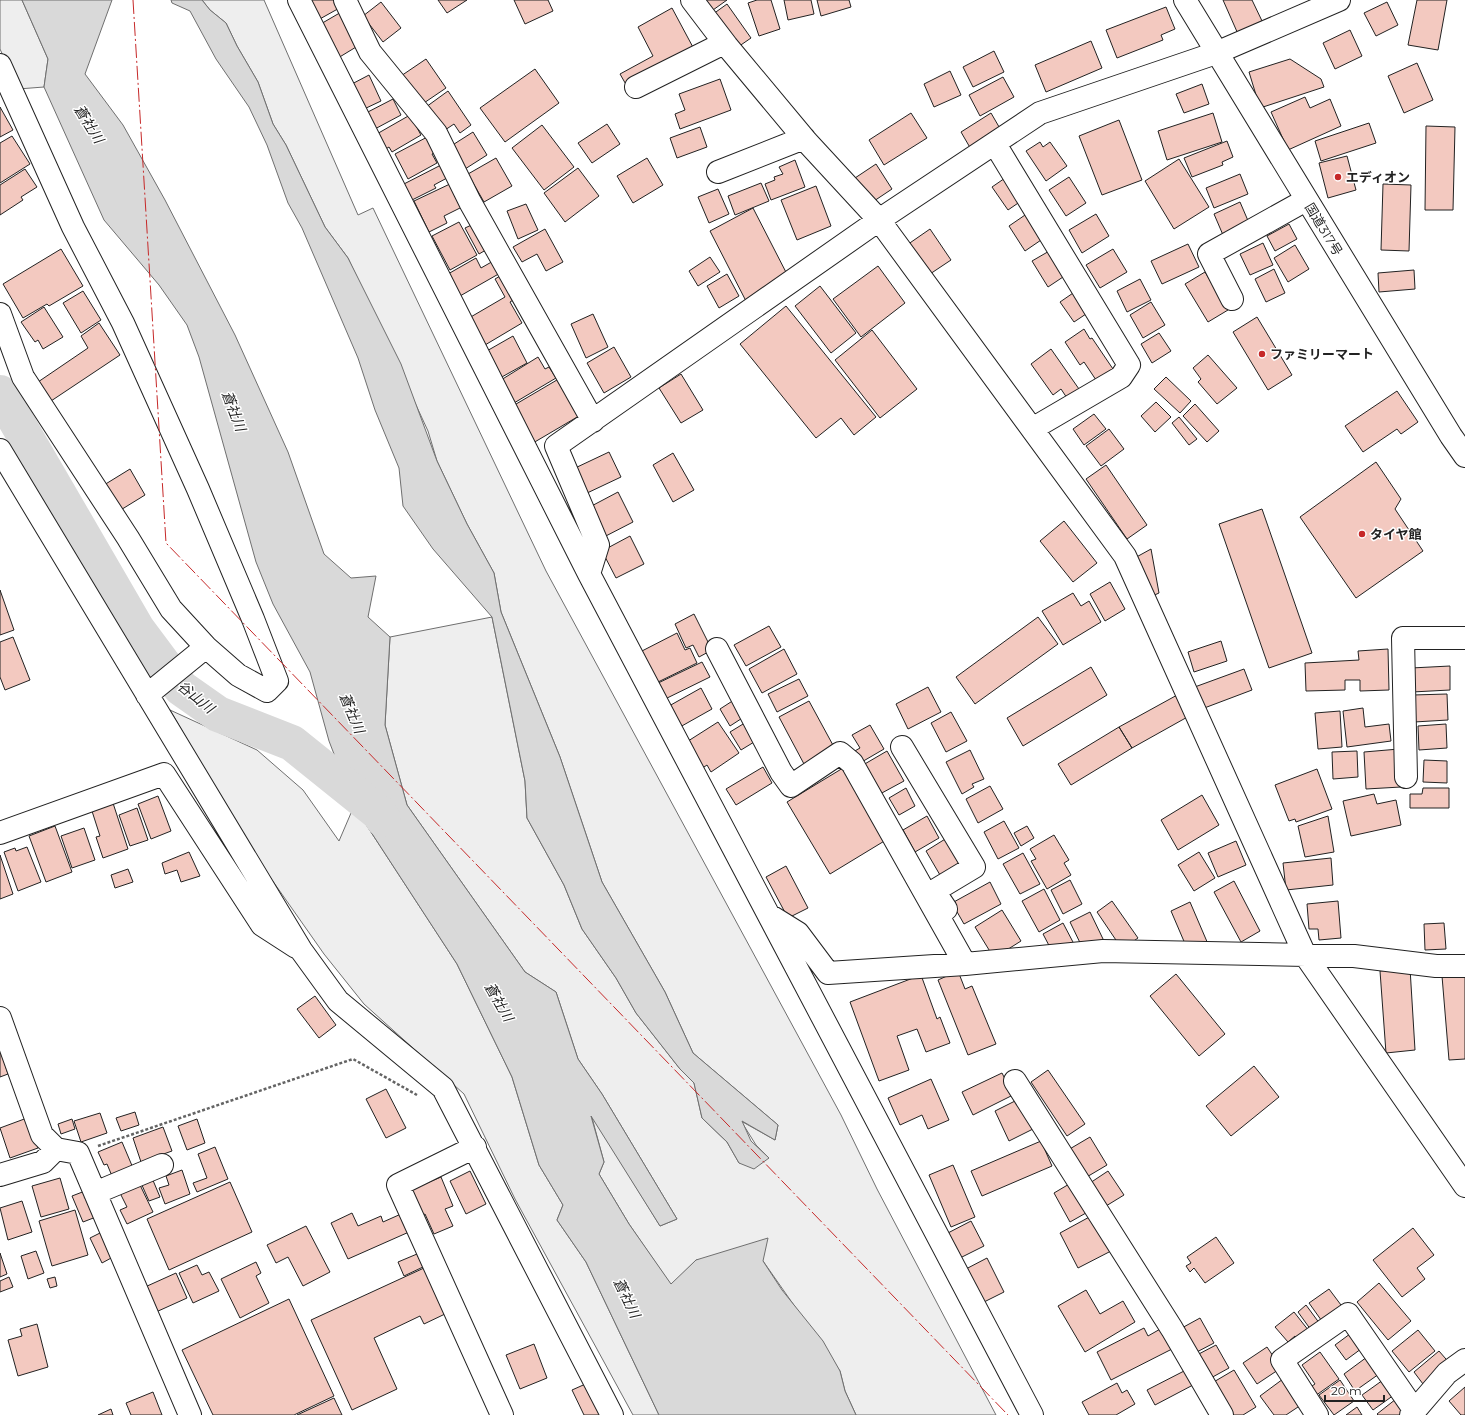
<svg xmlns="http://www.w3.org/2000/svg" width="1465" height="1415" viewBox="0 0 1465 1415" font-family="Montserrat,'Noto Sans JP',sans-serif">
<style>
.green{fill:#eee;stroke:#6f6f6f}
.water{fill:#d9d9d9;stroke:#6f6f6f}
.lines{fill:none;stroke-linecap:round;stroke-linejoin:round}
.river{stroke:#d9d9d9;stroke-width:36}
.building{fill:#f3c9c0;stroke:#222}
.minor-casing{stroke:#222;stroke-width:24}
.highway-casing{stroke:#222;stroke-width:24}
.path{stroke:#646464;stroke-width:2.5;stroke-dasharray:3 2;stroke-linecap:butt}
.minor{stroke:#fff;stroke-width:22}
.highway{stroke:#fff;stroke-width:22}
.power{stroke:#c62828;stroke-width:1;stroke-dasharray:14 3 2 3;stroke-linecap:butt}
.poi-dot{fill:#c62828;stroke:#fff;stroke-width:1.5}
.labels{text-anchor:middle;stroke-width:3;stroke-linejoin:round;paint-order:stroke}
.poi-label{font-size:13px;font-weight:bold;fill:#222;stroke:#fff;text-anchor:start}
.street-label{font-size:13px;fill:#222;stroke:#fff}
.water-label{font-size:14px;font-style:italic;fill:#222;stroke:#fff}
</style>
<rect width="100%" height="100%" fill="#fff"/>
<path class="green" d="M0,0H22L48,59L44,87L18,89L0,49Z
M202,0H264L358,215L373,208L546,571L841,1115L877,1189L996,1415H856L845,1391L840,1371L763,1261L696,1260L671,1285L629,1224L599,1174L604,1162L591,1114L660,1226L677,1219L602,1094L578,1059L556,992L525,972L407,805L385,725L390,637L492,617L525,781L527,818L564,885L582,929L616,978L636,1013L680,1069L694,1083L702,1118L727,1142L739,1163L769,1158L756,1145L741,1121L775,1140L778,1125L693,1053L665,992L602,882L560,757L501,612L494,573L467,524L437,461L428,431L348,258L325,227L286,145L273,124L258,82L237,46L226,23L210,10Z
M170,710L257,750L303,790L339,841L354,806L457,964L512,1077L539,1165L563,1205L557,1220L586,1262L659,1415H633L515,1199L464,1094L364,1004L324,954L253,853Z"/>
<path class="water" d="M22,0H112L85,74L123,125L165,200L235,335L288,452L324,554L351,578L376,576L368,617L390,637L385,725L407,805L525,972L556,992L578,1059L602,1094L677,1219L660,1226L591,1116L604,1162L599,1174L629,1224L671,1284L696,1260L768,1238L763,1261L782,1290L823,1341L840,1371L845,1391L856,1415H659L586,1262L557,1220L563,1205L539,1165L512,1077L457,964L354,806L329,741L310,672L273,604L256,562L199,357L187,325L159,285L104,220L44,87L48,59Z
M171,0H202L210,10L226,23L237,46L258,82L273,124L286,145L325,227L348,258L401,364L437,461L467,524L494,573L501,612L560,757L602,882L665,992L693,1053L778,1125L775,1140L742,1121L751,1141L769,1158L754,1169L739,1163L727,1142L702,1118L694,1083L680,1069L636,1013L616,978L582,929L564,885L527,818L525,781L492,617L433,549L403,506L399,468L375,410L358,358L302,228L288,203L267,145L249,107L216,59L190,11L172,3Z"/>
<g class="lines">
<path class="river" d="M0,393L137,629L181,688L218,714L292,743L379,813L383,819"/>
</g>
<path class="building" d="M308,0H340L343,6L318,20Z
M438,0H467L447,13Z
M514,0H548L553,11L525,24Z
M695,0H727L706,15Z
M757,0H771L780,29L759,36L748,3Z
M784,0H811L814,14L788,20Z
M817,0H849L851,7L821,16Z
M1223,0H1252L1263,23L1238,34Z
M1417,0H1447L1438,50L1408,45Z
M381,2L401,28L383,42L363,16Z
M1387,2L1398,25L1376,36L1364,13Z
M727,4L751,38L735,49L709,17Z
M1166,7L1175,29L1161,35L1163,40L1117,58L1106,30Z
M672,8L695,51L628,88L620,74L653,56L638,27Z
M343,11L361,44L338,58L319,25Z
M1350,30L1362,56L1335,69L1323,43Z
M1091,41L1102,68L1046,92L1035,65Z
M994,51L1004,72L973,87L963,67Z
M426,59L446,88L418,107L398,78Z
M1290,59L1321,79L1324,87L1260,108L1249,72Z
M1417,63L1433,100L1404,113L1388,76Z
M535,69L559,103L505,142L480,108Z
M950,71L961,95L934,107L924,84Z
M369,75L381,101L362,110L350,85Z
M1003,77L1014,97L980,116L969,95Z
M720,79L731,110L680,129L675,114L685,110L679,94Z
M1202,84L1209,104L1184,113L1176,94Z
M448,91L471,125L460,133L454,124L442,132L426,107Z
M1305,97L1310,108L1330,99L1341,126L1288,150L1271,112Z
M393,99L401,115L373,130L364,114Z
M0,107L13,130L0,137Z
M911,113L927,138L884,165L869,140Z
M991,113L1002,132L972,151L961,132Z
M1213,113L1222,142L1167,160L1158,131Z
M410,115L421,135L392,152L389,147L384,150L375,135Z
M1119,120L1142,180L1102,195L1079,136Z
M1369,123L1376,143L1321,161L1315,141Z
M607,124L620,144L592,163L578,143Z
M542,125L574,167L544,190L512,148Z
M1426,126L1455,127L1453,210H1425Z
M700,127L707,147L677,158L670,138Z
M473,132L487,155L465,169L451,146Z
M431,135L439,150L432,154L437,163L408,179L395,154Z
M12,136L30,164L0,183V143Z
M1227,141L1233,157L1222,162L1223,165L1192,177L1184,158Z
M1040,142L1043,147L1050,142L1067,166L1046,181L1026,151Z
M1347,156L1356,190L1328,198L1319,163Z
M496,158L512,186L484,202L468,174Z
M647,158L663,185L633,203L617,176Z
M1179,159L1209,207L1174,229L1145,181Z
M795,160L805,187L771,200L765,184L775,180L774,177L783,174L779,167Z
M876,164L892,189L868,205L852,180Z
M441,165L447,178L434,185L436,188L408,202L400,186Z
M578,168L599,196L565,222L544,193Z
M25,169L37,187L21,197L23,200L0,215V185Z
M1240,174L1248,194L1214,208L1206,188Z
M1008,176L1024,199L1008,210L992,187Z
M1069,177L1086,203L1066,216L1049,190Z
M452,183L464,206L444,216L447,223L429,232L414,201Z
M761,183L769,201L735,215L728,196Z
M1383,184L1411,185L1409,251L1381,250Z
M816,186L831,226L797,240L781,200Z
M718,189L729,214L709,223L698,197Z
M1240,202L1249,223L1223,235L1214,214Z
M526,204L538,230L518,239L507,211Z
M753,208L790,280L747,303L710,231Z
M1028,213L1044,238L1025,251L1009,226Z
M1096,214L1109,236L1082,253L1069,230Z
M459,222L477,255L450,270L432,236Z
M478,222L491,247L479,254L465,228Z
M1289,224L1297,239L1275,251L1267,236Z
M545,229L563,262L546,271L537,254L522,262L513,247Z
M930,229L951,260L924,278L904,247Z
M1263,243L1273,265L1250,275L1240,254Z
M1188,244L1199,267L1162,284L1151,261Z
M1295,245L1309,269L1288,282L1274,258Z
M61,249L83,286L49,306L47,304L23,318L3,284Z
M1113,249L1127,272L1100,288L1086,265Z
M1051,250L1066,275L1048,287L1032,261Z
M710,257L720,272L698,286L689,271Z
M476,258L481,268L495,260L502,272L460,296L448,274Z
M878,266L905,303L861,337L833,299Z
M1274,269L1285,293L1266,302L1255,279Z
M1414,270L1415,289L1379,292L1378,273Z
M507,272L521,295L510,302L522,323L485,345L469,318L505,297L495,279Z
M1205,272L1228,310L1208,322L1185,284Z
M727,274L739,296L719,308L707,286Z
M1140,279L1151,300L1127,312L1117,291Z
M820,286L856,333L831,353L795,306Z
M83,291L101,320L81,333L63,303Z
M1076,291L1089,312L1074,322L1060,302Z
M1151,302L1165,325L1143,338L1130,315Z
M786,306L876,417L854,435L841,418L816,438L740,344Z
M44,307L63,337L43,349L38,340L35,342L21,322Z
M593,314L608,347L586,358L571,324Z
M1257,317L1292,375L1268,390L1233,332Z
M99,323L120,355L51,401L38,382L88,348L81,336Z
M1084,329L1090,339L1092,338L1113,369L1096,380L1084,362L1080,365L1065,342Z
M872,330L917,389L880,418L835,360Z
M1159,333L1171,351L1152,363L1141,344Z
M513,336L527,363L500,378L485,352Z
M614,347L631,377L604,393L587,363Z
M1051,349L1079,389L1067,398L1061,389L1053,395L1031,364Z
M1208,355L1237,388L1217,404L1198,382L1201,379L1193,368Z
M538,357L545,369L549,367L556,378L514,403L501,380Z
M681,374L703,410L681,423L659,388Z
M562,377L584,413L533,443L511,407Z
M1166,377L1191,401L1180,413L1154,389Z
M1397,391L1418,422L1401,434L1397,429L1363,452L1345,426Z
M1156,402L1171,417L1155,432L1141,416Z
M1195,404L1219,431L1207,442L1183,416Z
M1094,414L1106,429L1084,445L1073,429Z
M1179,417L1197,439L1189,445L1172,423Z
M1109,429L1124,449L1101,466L1086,446Z
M609,452L621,477L585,494L573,469Z
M673,453L694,490L673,502L653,465Z
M1376,462L1401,499L1395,509L1423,551L1356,598L1300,517Z
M1106,465L1147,525L1127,539L1086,479Z
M130,469L145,495L119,511L104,485Z
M618,492L633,522L600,539L584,510Z
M1262,509L1312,653L1269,668L1219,524Z
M1064,521L1097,563L1073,582L1040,541Z
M630,536L644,564L616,578L602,551Z
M1151,549L1159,593L1148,598L1131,560Z
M1110,582L1125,609L1105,621L1090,594Z
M0,590L14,630L0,635Z
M1073,593L1081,606L1089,601L1101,622L1063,645L1042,611Z
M694,614L712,650L699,657L693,645L686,648L675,624Z
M1038,617L1058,644L975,704L956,677Z
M769,626L781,647L746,666L734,645Z
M677,633L685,650L690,648L697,663L656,683L640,652Z
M13,637L30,680L5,690L0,677V642Z
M1221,641L1227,661L1194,672L1188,652Z
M784,649L797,674L762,693L749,669Z
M1388,649L1389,690L1360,691V680H1345V690L1306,691L1305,663L1359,660L1358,651Z
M702,662L710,677L661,701L654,685Z
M1450,666V690L1412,692L1411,668Z
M1091,667L1107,695L1023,746L1007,718Z
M1244,669L1252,690L1199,710L1192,688Z
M799,679L808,696L777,712L768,694Z
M928,687L941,712L908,729L896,704Z
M701,688L712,709L680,727L669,706Z
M1179,694L1191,715L1132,748L1119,727Z
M1447,694L1448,720L1414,722L1413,695Z
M737,698L747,715L730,726L720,709Z
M809,701L834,747L804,764L779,717Z
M1363,708L1365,727L1389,724L1391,741L1347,747L1343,711Z
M1340,711L1342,747L1318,749L1315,713Z
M951,712L967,741L946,752L931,723Z
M748,721L759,739L741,750L730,732Z
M718,722L739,753L711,772L707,765L701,769L685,743Z
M1446,724L1447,748L1419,750L1418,726Z
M870,725L884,749L860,763L853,752L860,748L852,735Z
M1119,727L1132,748L1071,785L1058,764Z
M1399,749L1401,787L1366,789L1364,752Z
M970,750L984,779L972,784L974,787L962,794L946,762Z
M887,751L904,781L880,794L863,765Z
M1357,751L1358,777L1333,779L1332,752Z
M1424,760L1447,761V783L1423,782Z
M763,767L772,783L736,805L726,789Z
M843,768L886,840L830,874L787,802Z
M1317,769L1332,809L1296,822L1295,819L1289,821L1275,785Z
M990,786L1003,809L978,823L966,799Z
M906,788L915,806L899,815L889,798Z
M1423,788H1449V808H1410V794H1422Z
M1374,794L1377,804L1396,800L1401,825L1351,836L1343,801Z
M1202,795L1219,825L1178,850L1161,820Z
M158,796L171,831L151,839L138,804Z
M112,800L128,849L103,858L96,837L100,836L91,808Z
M137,808L148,840L130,846L119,815Z
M927,816L939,838L915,852L903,830Z
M1328,816L1334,852L1305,857L1298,826Z
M1004,821L1019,848L998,859L984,832Z
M55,826L72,872L46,882L29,836Z
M1027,826L1034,838L1021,846L1014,833Z
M84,828L95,860L72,868L61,836Z
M1054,835L1069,860L1064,863L1071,875L1047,889L1031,861L1036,859L1030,849Z
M950,836L965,861L940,875L926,851Z
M1236,841L1246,865L1218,877L1208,853Z
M27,847L41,882L18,891L4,852L15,848L16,851Z
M189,852L200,876L181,882L177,870L165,874L162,863Z
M1199,852L1215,878L1194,891L1178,865Z
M1023,853L1040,884L1020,894L1003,864Z
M0,855L13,894L0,899Z
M1331,858L1333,885L1286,890L1283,863Z
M786,866L808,908L788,918L766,877Z
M128,869L133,882L115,888L111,875Z
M1070,880L1082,904L1063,914L1051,890Z
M1234,881L1260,931L1241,942L1214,892Z
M990,882L1001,904L964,924L952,903Z
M1044,889L1060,920L1039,932L1022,901Z
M1112,901L1138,938L1122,949L1097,912Z
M1338,901L1341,938L1319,940L1318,929H1309L1307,904Z
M1190,902L1208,944L1189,953L1171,911Z
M1002,910L1021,941L994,958L975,927Z
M1090,912L1104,941L1084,951L1070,922Z
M1063,923L1074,944L1054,955L1043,934Z
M1444,923L1446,949L1425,950L1424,924Z
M1410,968L1415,1050L1386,1053L1380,971Z
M958,971L965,989L972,986L996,1044L968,1055L938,980Z
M1176,974L1225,1034L1199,1056L1150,996Z
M1465,974V1059L1449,1060L1442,976Z
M921,975L937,1019L940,1017L950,1043L926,1052L917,1029L897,1036L909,1070L879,1081L850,1002Z
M315,996L336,1025L319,1038L297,1009Z
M0,1042L6,1060L4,1061L8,1074L0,1077Z
M1254,1066L1279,1097L1231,1136L1206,1106Z
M1048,1070L1085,1124L1067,1136L1031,1082Z
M1002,1073L1013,1095L973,1115L962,1092Z
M931,1079L949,1120L928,1129L922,1115L900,1125L888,1098Z
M386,1089L406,1128L386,1138L366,1099Z
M1019,1099L1033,1129L1009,1141L995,1111Z
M135,1112L139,1125L121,1131L116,1118Z
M100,1113L107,1133L81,1142L74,1121Z
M27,1118L38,1148L10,1158L0,1128Z
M72,1119L75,1129L61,1134L58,1124Z
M197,1119L205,1143L187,1150L178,1126Z
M163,1127L172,1151L141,1162L133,1138Z
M1090,1137L1107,1165L1085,1178L1068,1150Z
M1041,1141L1052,1166L982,1196L971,1171Z
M122,1142L133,1168L112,1176L107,1164L104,1165L98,1152Z
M215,1147L228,1179L197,1192L193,1183L207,1178L198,1154Z
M953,1165L975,1217L951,1227L929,1175Z
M182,1170L190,1194L165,1204L159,1188L169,1185L166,1176Z
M470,1171L486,1204L466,1214L450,1181Z
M1108,1171L1124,1195L1106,1206L1090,1183Z
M441,1177L453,1206L445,1209L453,1226L434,1234L425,1214L421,1216L410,1190Z
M60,1178L69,1209L41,1217L32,1186Z
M152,1178L160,1197L149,1201L141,1183Z
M1076,1180L1093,1209L1070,1222L1054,1193Z
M230,1182L252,1232L169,1270L147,1219Z
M140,1185L153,1212L127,1224L120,1210L127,1207L120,1193Z
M85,1191L96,1217L83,1222L72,1196Z
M22,1201L32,1232L8,1240L0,1208Z
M75,1210L88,1255L52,1266L39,1221Z
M352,1213L358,1226L381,1216L383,1222L401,1214L409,1232L348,1259L331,1223Z
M1093,1215L1111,1251L1078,1268L1060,1233Z
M971,1221L984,1246L958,1259L946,1234Z
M306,1226L330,1272L303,1286L288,1257L276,1263L267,1245Z
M1413,1228L1434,1255L1417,1268L1425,1279L1402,1297L1373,1260Z
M102,1232L113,1257L102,1263L90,1238Z
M1216,1237L1234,1263L1205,1283L1194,1268L1190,1272L1186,1266L1191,1263L1187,1257Z
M36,1251L44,1273L28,1279L21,1256Z
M0,1253L7,1274L0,1277Z
M417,1254L423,1267L404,1276L398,1262Z
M987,1258L1004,1292L982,1303L964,1270Z
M256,1262L261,1273L256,1276L269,1303L240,1318L221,1279Z
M197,1265L202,1275L209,1272L219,1291L193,1303L179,1273Z
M424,1268L445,1314L424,1324L420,1316L374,1338L397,1389L352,1410L311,1320Z
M176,1273L187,1298L156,1312L145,1287Z
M9,1277L13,1287L0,1292V1281Z
M55,1277L57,1286L50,1288L47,1279Z
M1379,1283L1411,1321L1388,1340L1357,1302Z
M1329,1289L1344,1309L1324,1324L1309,1303Z
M1086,1290L1100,1314L1123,1301L1135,1322L1085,1352L1058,1306Z
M289,1299L334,1396L294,1415H213L182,1350Z
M1306,1305L1320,1324L1311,1330L1298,1312Z
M1294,1312L1309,1331L1298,1340L1295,1336L1288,1342L1275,1327Z
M1200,1318L1214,1343L1193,1354L1180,1329Z
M37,1324L48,1367L18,1376L8,1340L22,1336L20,1329Z
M1144,1328L1148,1336L1162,1328L1172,1349L1111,1380L1097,1352Z
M1418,1330L1435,1351L1409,1372L1392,1351Z
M1354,1331L1365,1346L1346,1360L1335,1345Z
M534,1344L547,1378L520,1389L506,1355Z
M1216,1345L1229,1368L1209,1379L1195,1356Z
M1267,1347L1281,1368L1257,1384L1243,1363Z
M1439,1351L1452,1366L1426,1388L1414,1372Z
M1320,1352L1339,1379L1315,1396L1309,1388L1315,1384L1302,1365Z
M1367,1357L1379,1374L1355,1391L1344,1374Z
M1186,1370L1193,1385L1155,1405L1147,1390Z
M1234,1370L1256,1407L1243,1415H1232L1212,1383Z
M1283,1379L1301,1405L1286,1415H1274L1260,1396Z
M1340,1380L1354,1401L1334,1415L1319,1395Z
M1383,1380L1394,1395L1373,1410L1362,1395Z
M590,1382L605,1415H584L572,1390Z
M1117,1383L1122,1393L1127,1390L1135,1404L1116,1415H1089L1082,1402Z
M1465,1387V1415H1461L1449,1401Z
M153,1392L162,1415H131L126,1403Z
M334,1398L342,1415H297Z
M1396,1399L1406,1412L1402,1415H1378L1377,1414Z
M1357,1407L1362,1415H1346Z
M111,1409L113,1415H98Z"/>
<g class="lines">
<g class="minor-casing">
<path id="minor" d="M299,0L589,574L1032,1415
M345,0L370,52L436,133L470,202L593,421
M692,0L727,46L807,142L879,220L1125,556L1305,955L1465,1186
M0,65L73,227L123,323L198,489L253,619L277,681L267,691L238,675L206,647L171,609L128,538L23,377L0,314
M636,87L724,43
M995,144L1129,365L1121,377L1032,429
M718,172L804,138
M1232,299L1209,254L1306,200
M0,450L301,950L338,1001L443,1088L612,1415
M589,574L598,545L556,446L879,220L1040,113L1216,53L1339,0
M717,649L781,772L791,786L840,753L852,763L965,964
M147,695L206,647
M902,747L974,867L934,891L946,909
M1406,777L1403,638H1465
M0,833L164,774L262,925L296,947
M769,915L798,933L828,973L965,964L1103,951L1354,956L1436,966H1465
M0,1018L42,1135L56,1149L78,1153L190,1415
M1015,1081L1172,1329L1222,1415
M475,1147L398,1185L502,1415
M0,1175L43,1162L56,1149
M95,1193L162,1165
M1317,1415L1282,1360L1348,1314L1415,1411
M1411,1415L1447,1373L1465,1360"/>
</g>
<g class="highway-casing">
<path id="highway" d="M1185,0L1451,436L1465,456"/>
</g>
<path class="path" d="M98,1146L353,1059L417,1095"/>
<use href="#minor" class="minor"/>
<use href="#highway" class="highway"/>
<path class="power" d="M133,0L166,543L1008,1415"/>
</g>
<g class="poi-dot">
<circle cx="1338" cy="177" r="4"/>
<circle cx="1262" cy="354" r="4"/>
<circle cx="1362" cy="534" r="4"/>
</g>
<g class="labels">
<g class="poi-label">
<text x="1346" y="182">エディオン</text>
<text x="1270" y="359">ファミリーマート</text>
<text x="1370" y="539">タイヤ館</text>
</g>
<g class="street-label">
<text transform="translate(1324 229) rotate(59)" y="5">国道317号</text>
</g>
<g class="water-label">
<text transform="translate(89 124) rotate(58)" y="5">蒼社川</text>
<text transform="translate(234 411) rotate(69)" y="5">蒼社川</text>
<text transform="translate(196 697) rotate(39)" y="5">谷山川</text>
<text transform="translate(352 713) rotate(67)" y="5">蒼社川</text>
<text transform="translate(499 1002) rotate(60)" y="5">蒼社川</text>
<text transform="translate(627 1298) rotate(64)" y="5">蒼社川</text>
</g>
</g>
<path d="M1325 1395v6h59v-6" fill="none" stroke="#222222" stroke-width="2"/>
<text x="1331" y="1395" font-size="12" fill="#222222" stroke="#ffffff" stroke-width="3" paint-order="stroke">20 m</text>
</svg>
